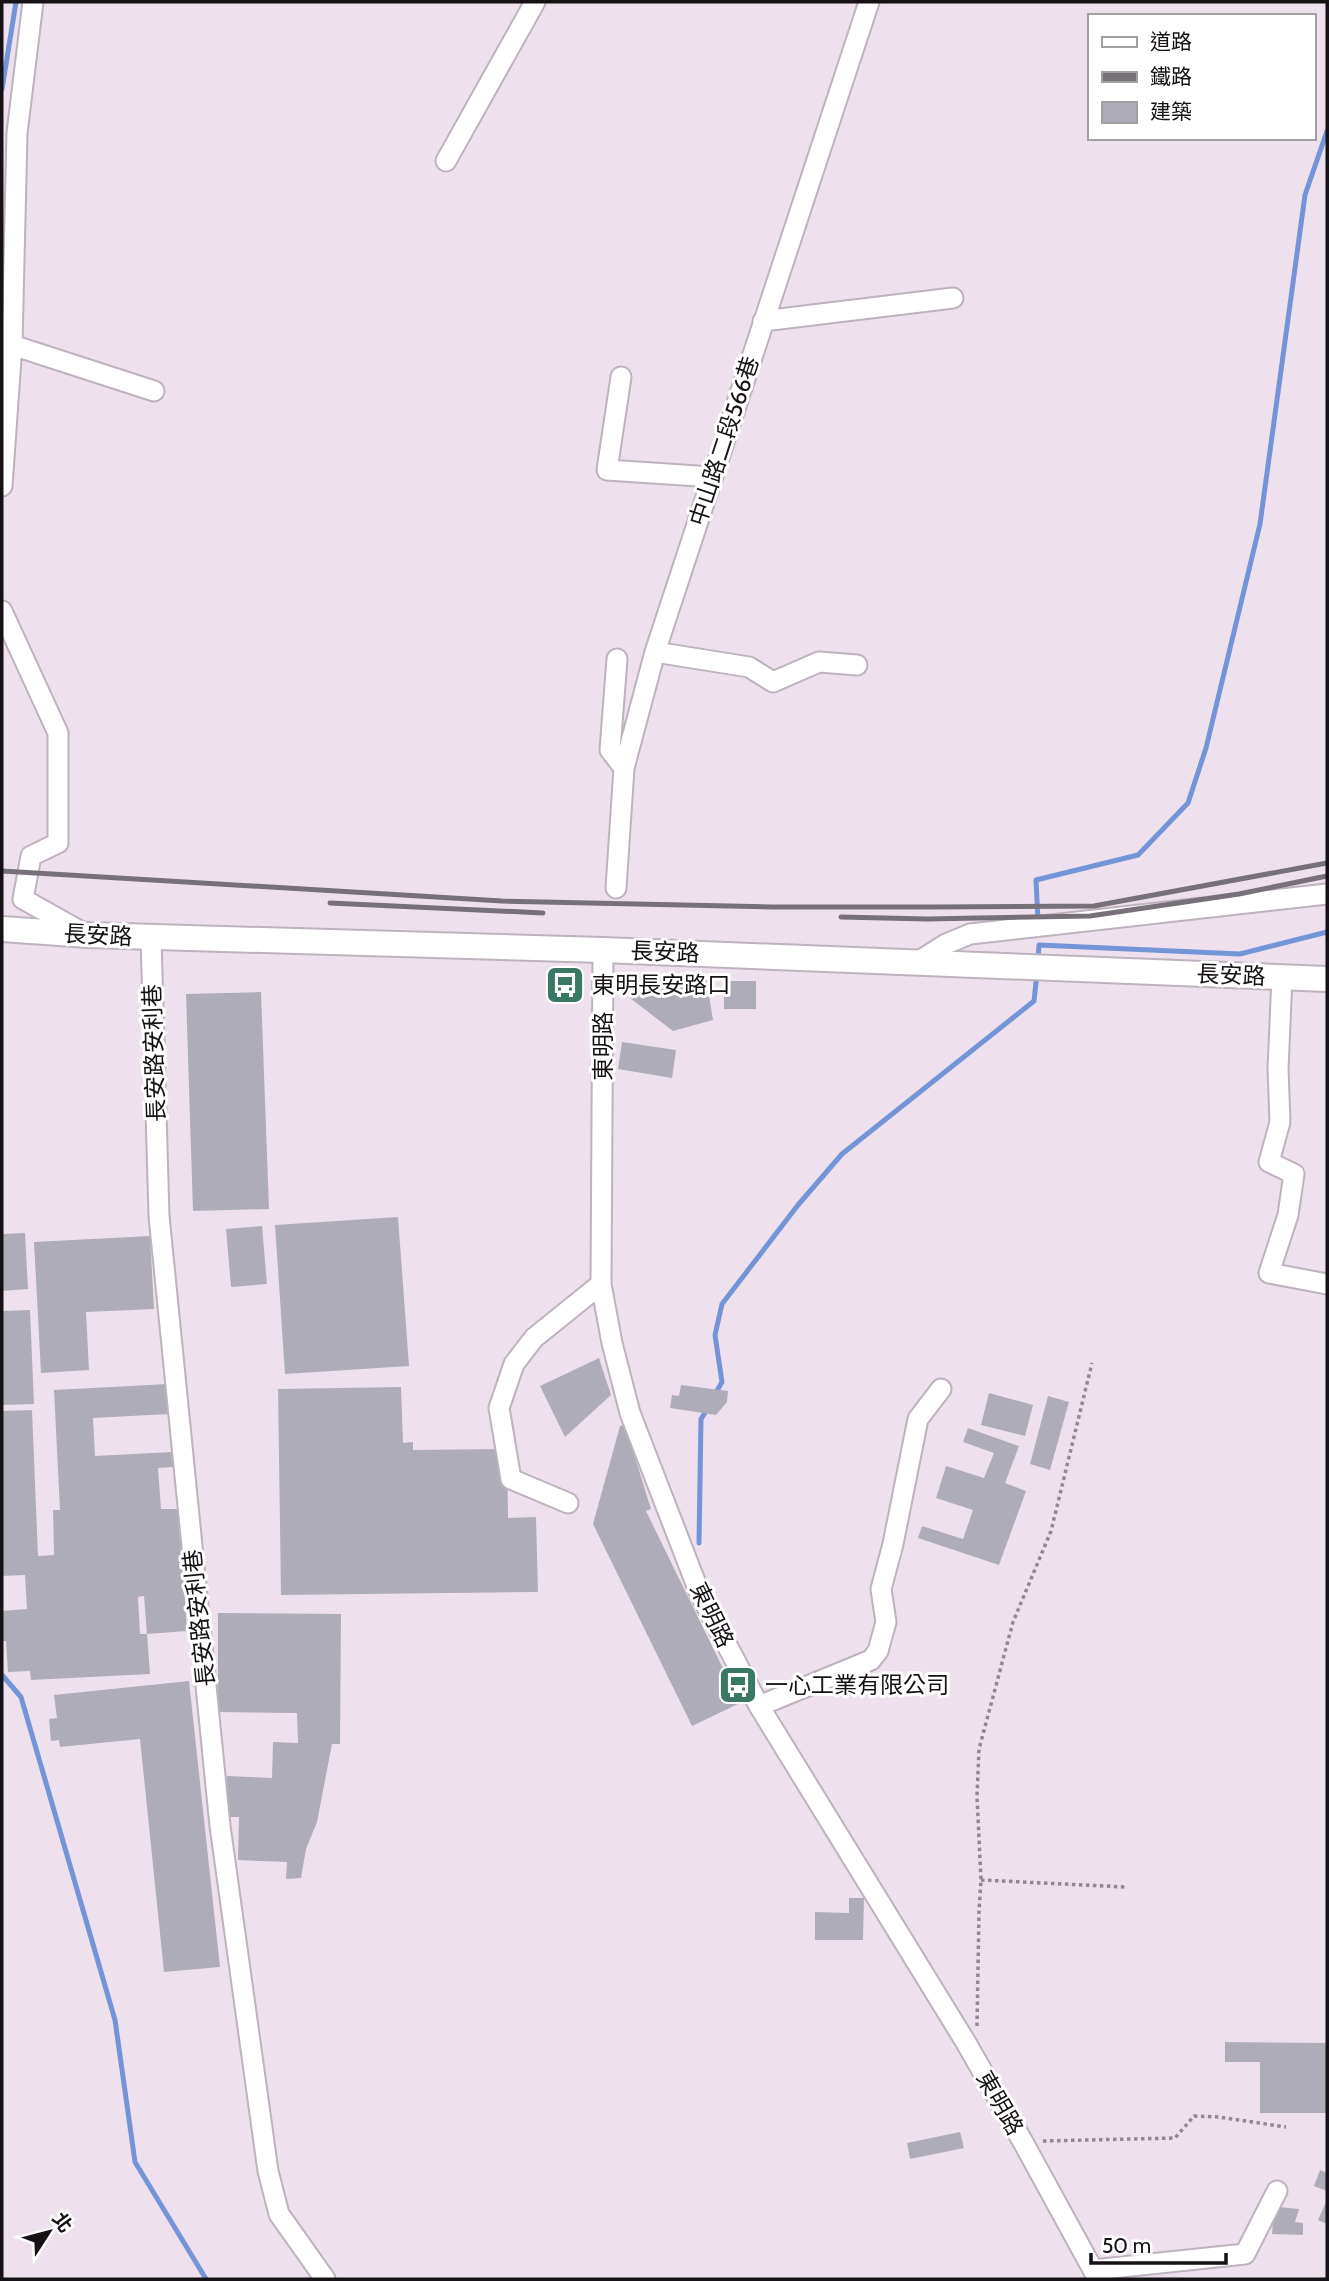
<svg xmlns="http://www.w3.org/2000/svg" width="1329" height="2281" viewBox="0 0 1329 2281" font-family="Cabin,'Noto Sans TC',sans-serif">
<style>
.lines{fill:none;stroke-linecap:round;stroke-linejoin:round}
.stream{stroke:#7494d8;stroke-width:5}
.building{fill:#afacba}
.minor-casing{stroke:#beb2be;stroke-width:23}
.major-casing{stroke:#beb2be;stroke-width:28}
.path{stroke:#90878f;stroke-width:3.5;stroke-dasharray:3.5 3.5;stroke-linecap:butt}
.minor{stroke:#fff;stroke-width:19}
.major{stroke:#fff;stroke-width:24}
.rail{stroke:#787078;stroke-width:5}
.labels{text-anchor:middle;stroke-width:6;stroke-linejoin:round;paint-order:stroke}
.street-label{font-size:23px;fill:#151115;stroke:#fff}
.poi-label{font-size:23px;fill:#151115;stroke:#fff;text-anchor:start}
</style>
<rect width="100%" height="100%" fill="#eee1ed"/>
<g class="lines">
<path class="stream" d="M2,89L16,2
M1038,921L1036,880L1138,855L1188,803L1206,748L1260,524L1305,195L1327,131
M1038,960L1039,945L1240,954L1327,932
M714,1396L722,1382L715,1335L722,1304L798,1205L842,1154L1034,1001L1037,973
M699,1543L701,1419L708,1408
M2,1675L21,1697L115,2020L135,2162L206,2279"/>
</g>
<path class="building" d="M630,976L706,977L713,1020L673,1031L630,998Z
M724,981H756V1009H724Z
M261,992L269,1209L193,1211L186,994Z
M622,1042L676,1050L672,1078L618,1069Z
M398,1217L409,1366L285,1374L275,1225Z
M262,1226L267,1284L231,1287L226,1229Z
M25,1233L28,1289L2,1291V1234Z
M150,1236L154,1309L86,1312L89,1370L41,1373L34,1242Z
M30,1310L34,1404L2,1405V1311Z
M599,1358L611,1395L565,1437L540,1386Z
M168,1384L169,1414L93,1418L95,1456L172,1452L173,1467L158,1468L161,1509H179L187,1631L147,1634L144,1596L138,1597L140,1634H147L150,1674L31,1680L30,1671L8,1672L6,1641H2V1611L27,1609L25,1575L2,1576V1411L32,1410L38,1556L54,1555L53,1510H60L54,1390Z
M681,1385L728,1391L727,1402L716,1415L670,1408L672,1395L679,1396Z
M401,1387L403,1443L413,1442V1450L507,1449L508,1518L536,1517L538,1592L281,1595L278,1389Z
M989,1393L1033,1405L1025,1436L981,1425Z
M1048,1396L1069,1402L1050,1470L1030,1464Z
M625,1425L651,1509L646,1511L740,1703L692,1726L593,1524L620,1426Z
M968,1428L1019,1446L1005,1483L1026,1491L999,1565L918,1538L922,1526L963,1539L973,1510L936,1498L946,1466L984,1478L994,1453L963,1442Z
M218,1613L341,1614L340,1744H332L317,1822L306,1849L301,1878L286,1879L287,1862L238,1860L239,1817H226L227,1776L272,1778L273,1742L298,1743L297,1713L218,1712Z
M189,1681L220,1967L164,1972L140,1739L60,1747L59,1740L51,1741L49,1719L57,1718L54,1695Z
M849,1898H864L863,1940H815V1912L849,1913Z
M1225,2042L1327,2043V2113H1260V2062H1225Z
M960,2132L964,2148L910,2159L907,2143Z
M1320,2170L1327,2173V2191L1314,2186Z
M1327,2200V2224L1318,2220Z
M1279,2207L1299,2209L1295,2222L1303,2223V2235L1272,2234L1273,2221Z"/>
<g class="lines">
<g class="minor-casing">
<path id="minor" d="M446,161L535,2
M763,321L953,298
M12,345L154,391
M621,377L607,470L713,477
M2,486L12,345L17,133L33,2
M2,611L58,733V843L31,856L23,899L87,935
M655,652L749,667L773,682L819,662L857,665
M617,659L610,750L624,768
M616,888L624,768L655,652L869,2
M151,938L159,1216L220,1826L268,2171L279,2214L325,2279
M603,950L601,1284L612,1343L630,1413L700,1594L759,1706L965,2041L1023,2142L1098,2279
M916,963L946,944L970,934L1327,894
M1282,977L1278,1069L1280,1122L1269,1162L1294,1174L1288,1215L1269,1273L1327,1284
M568,1503L511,1479L499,1408L514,1364L534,1338L601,1284
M759,1706L871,1660L878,1651L886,1622L881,1589L893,1544L918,1419L941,1389
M1093,2270L1245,2254L1277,2191"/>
</g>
<g class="major-casing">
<path id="major" d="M2,929L88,935L603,950L1327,979"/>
</g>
<path class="path" d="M981,1880L1125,1887
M977,2026L979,1911L981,1880L977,1797L979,1749L1013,1622L1051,1531L1092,1363
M1043,2141L1175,2138L1194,2116L1219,2117L1286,2127"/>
<use href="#minor" class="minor"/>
<use href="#major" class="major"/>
<path class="rail" d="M2,871L502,901L772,907H932L1094,906L1327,863
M330,903L543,913
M841,917L927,919L1090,916L1239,894L1327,876"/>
</g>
<defs>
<g id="bus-square" transform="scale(2.0125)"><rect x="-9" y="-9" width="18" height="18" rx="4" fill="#397865" stroke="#fff"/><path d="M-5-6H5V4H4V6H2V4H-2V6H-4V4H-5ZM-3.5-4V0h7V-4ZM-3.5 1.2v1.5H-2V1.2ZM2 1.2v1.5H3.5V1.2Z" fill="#fff"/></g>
</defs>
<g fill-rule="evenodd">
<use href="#bus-square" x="565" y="985"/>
<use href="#bus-square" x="738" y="1685"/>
</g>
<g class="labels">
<g class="street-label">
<text transform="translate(724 441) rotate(-72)" y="8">中山路二段566巷</text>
<text transform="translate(98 935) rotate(3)" y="8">長安路</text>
<text transform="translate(665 952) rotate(2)" y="8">長安路</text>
<text transform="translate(1231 975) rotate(2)" y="8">長安路</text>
<text transform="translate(603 1046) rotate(-90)" y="8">東明路</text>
<text transform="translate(154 1053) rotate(-92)" y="8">長安路安利巷</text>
<text transform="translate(712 1615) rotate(64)" y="8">東明路</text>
<text transform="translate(199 1618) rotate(-96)" y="8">長安路安利巷</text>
<text transform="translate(1000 2103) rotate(60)" y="8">東明路</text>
</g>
<g class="poi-label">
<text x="592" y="993">東明長安路口</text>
<text x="765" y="1693">一心工業有限公司</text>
</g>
</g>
<rect width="1329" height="2281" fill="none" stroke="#151115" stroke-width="7"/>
<rect x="1088" y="14" width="228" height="126" fill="#ffffff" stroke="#a1a0a1" stroke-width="2"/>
<rect x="1102" y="37" width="35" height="10" fill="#ffffff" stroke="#a1a0a1" stroke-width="2"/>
<text x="1150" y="49" font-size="21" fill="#151115">道路</text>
<rect x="1102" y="72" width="35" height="10" fill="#787078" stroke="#a1a0a1" stroke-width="2"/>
<text x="1150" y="84" font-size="21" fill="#151115">鐵路</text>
<rect x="1102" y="102" width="35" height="21" fill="#afacba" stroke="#a1a0a1" stroke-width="2"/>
<text x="1150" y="119" font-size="21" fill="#151115">建築</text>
<g transform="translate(49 2232) rotate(54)" stroke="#ffffff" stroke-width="5" paint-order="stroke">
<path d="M0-5L12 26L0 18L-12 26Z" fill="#151115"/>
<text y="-10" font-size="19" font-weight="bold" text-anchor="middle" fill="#151115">北</text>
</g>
<path d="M1091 2253v10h135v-10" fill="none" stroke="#151115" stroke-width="3.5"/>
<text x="1102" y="2253" font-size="21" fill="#151115" stroke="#ffffff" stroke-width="5" paint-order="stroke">50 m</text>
</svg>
